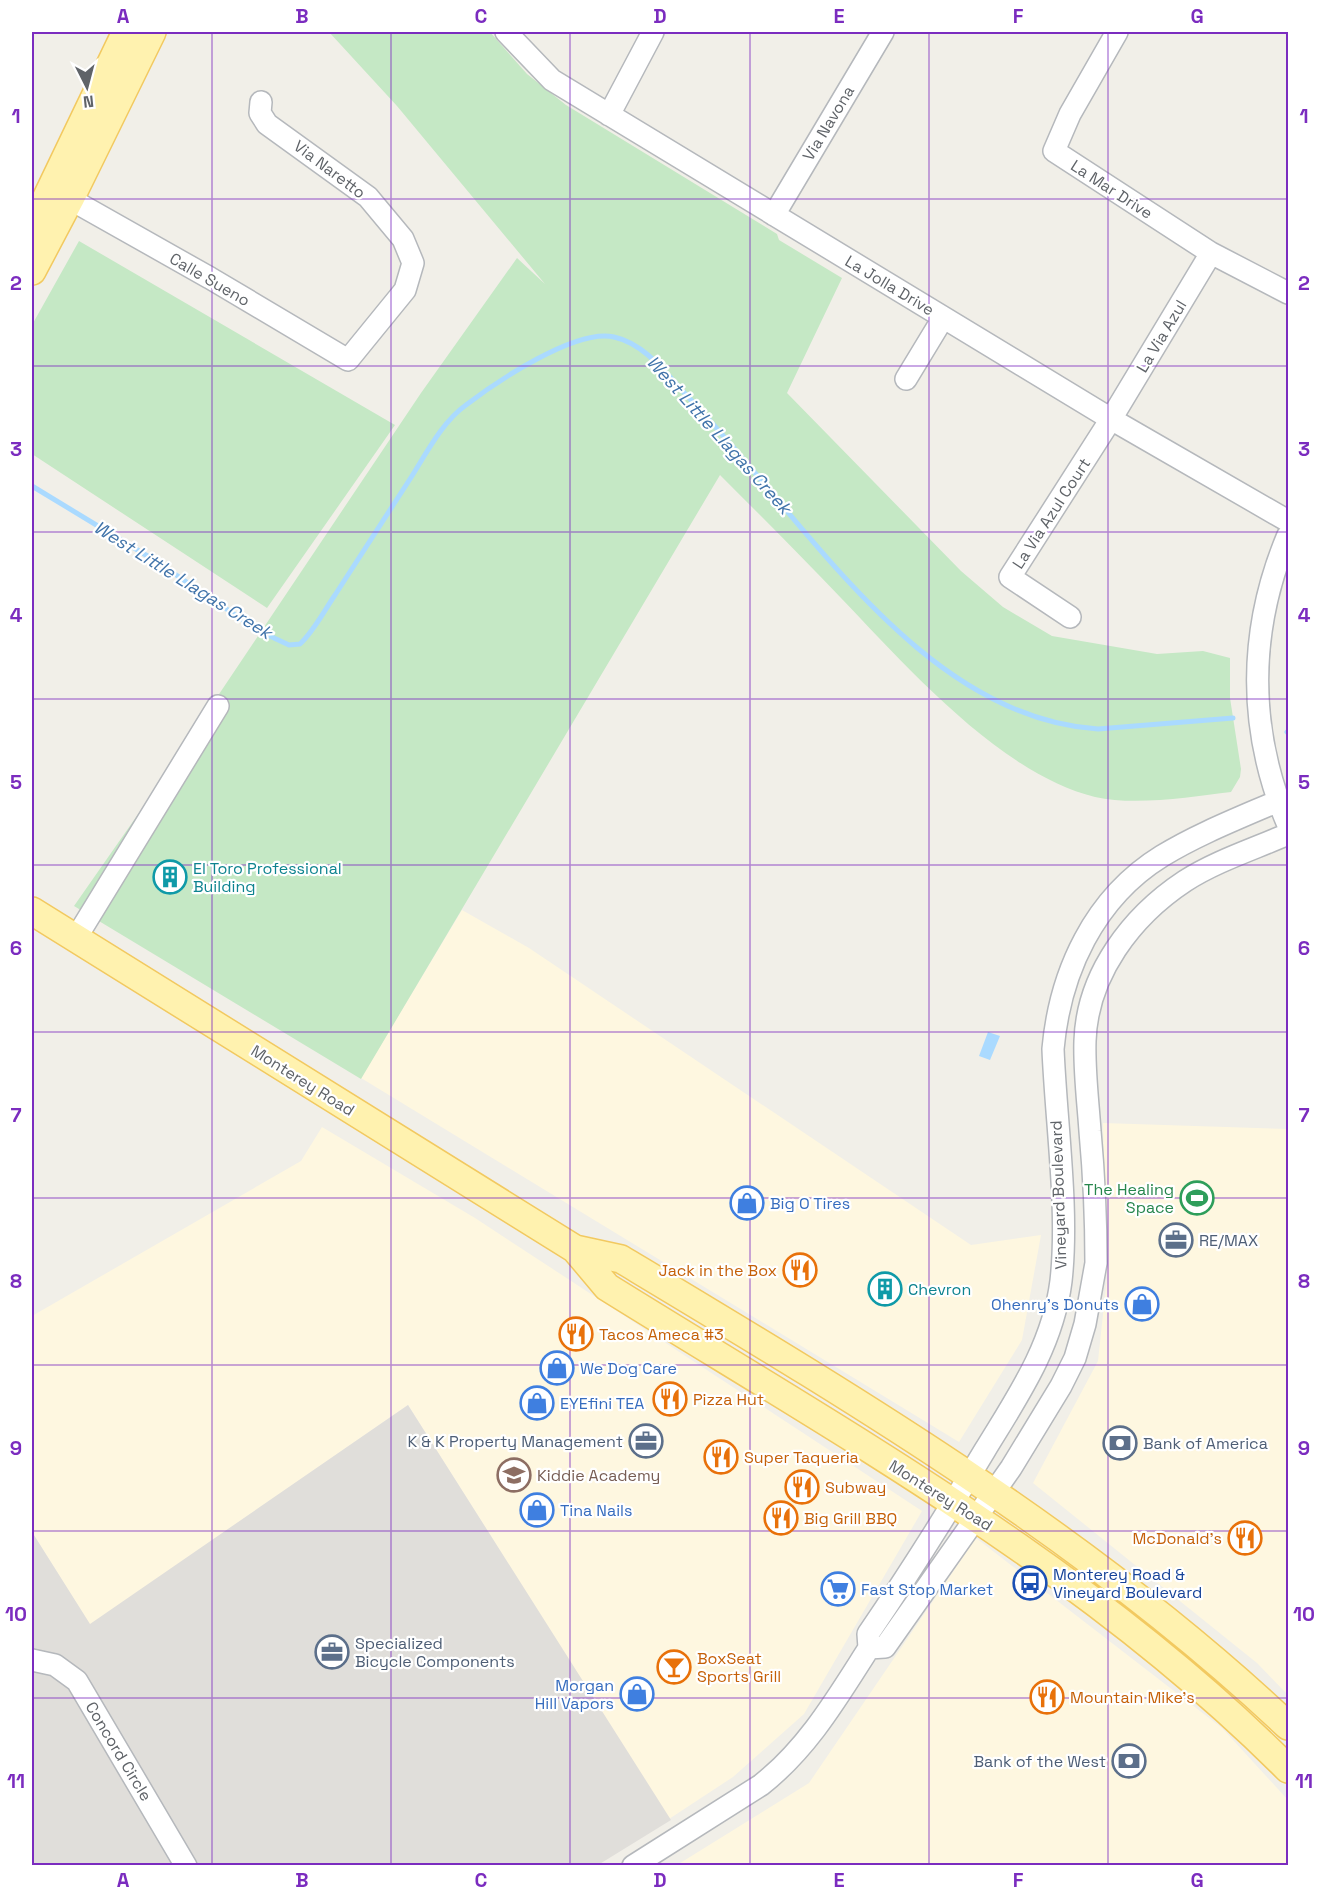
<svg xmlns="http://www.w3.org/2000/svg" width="1320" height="1897" viewBox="0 0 1320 1897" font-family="'Space Grotesk',sans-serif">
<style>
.commercial{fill:#fef7e0}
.industrial{fill:#e0deda}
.green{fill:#c5e8c5}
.water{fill:#aadaff}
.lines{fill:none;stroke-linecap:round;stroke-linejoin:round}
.stream{stroke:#aadaff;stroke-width:5}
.minor-casing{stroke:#b5b8bc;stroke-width:24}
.major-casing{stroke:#f2c960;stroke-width:30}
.minor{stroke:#fff;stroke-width:21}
.major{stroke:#fff2af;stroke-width:27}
.grid{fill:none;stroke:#7b2cbf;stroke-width:1.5;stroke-opacity:0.55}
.labels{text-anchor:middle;stroke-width:4.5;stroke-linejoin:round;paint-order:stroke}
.street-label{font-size:16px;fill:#5f6368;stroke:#fff}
.culture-label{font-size:16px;fill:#0d838f;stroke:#fff;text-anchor:start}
.leisure-label{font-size:16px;fill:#27864d;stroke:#fff;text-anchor:end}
.shop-label{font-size:16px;fill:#366cbe;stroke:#fff;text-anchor:start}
.service-label{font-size:16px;fill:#4e5e75;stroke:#fff;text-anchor:start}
.food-label{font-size:16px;fill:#c56008;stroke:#fff;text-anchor:start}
.education-label{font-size:16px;fill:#785e54;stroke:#fff;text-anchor:start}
.transit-label{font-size:16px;fill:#164399;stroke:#fff;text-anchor:start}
.water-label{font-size:18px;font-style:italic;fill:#4174aa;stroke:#fff}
.neatline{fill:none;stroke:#7b2cbf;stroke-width:2}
.grid-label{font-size:20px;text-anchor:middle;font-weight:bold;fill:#7b2cbf}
</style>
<rect width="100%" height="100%" fill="#f1efe8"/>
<path class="commercial" d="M462,910L529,948L971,1245L1041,1235L1022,1340L959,1442L361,1078Z
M1103,1123L1288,1129V1695L1257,1663L1033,1483L1098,1361L1107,1277Z
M322,1127L475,1218L922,1511L804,1714L733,1777L669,1819L408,1405L90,1625L32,1532V1316L301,1161Z
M976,1538L1222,1728L1288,1800V1865H677L809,1783Z"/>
<path class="industrial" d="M408,1405L671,1820L598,1865H32V1532L90,1624Z"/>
<path class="green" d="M329,32H490L527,74L566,105L777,234L779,240L842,278L787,393L961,571L1003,607L1052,636L1157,654L1203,651L1230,658V698L1241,769L1240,777L1231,792C1191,797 1135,806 1095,797C1001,774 907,667 841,598C801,556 760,515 720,475L361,1079L74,906L148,800L421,393L517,258L545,284L397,106Z
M79,241L395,425L267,608L32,454V325Z"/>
<path class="water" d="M988,1032L1000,1036L990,1060L979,1056Z"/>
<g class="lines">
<path class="stream" d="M32,486L154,560L259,631L289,645L300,644C314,631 324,611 335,595C360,557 385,518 410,479C426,454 442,422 466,405C496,382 576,328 614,337C646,344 668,376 689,398C802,515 920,718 1098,729L1233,718
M1287,732L1288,733"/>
<g class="minor-casing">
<path id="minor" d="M506,32L552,80L1111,419L1288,521
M1117,32L1070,114L1054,151L1211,253L1288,293
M609,115L653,32
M70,199L210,278L348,360L405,290L413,263L403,239L368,197L267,124L260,113L261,102
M774,215L883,32
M906,379L943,318
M1288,535C1248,630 1247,729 1288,825
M1070,617L1010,577L1111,419L1211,253
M76,938L218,706
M869,1648L885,1647L1011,1468L1061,1386L1075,1358L1085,1324L1096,1263C1096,1219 1094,1175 1090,1131C1088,1101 1084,1071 1085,1041C1087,974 1132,916 1185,881C1216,861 1254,849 1288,834
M32,1660L55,1665L77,1681L186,1866
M633,1866L761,1785C808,1748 837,1698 869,1648L868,1634C909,1574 948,1512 985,1450C1018,1396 1053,1345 1061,1281C1069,1210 1056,1122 1053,1049C1060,972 1094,898 1162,856C1198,834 1239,818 1278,801"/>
</g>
<g class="major-casing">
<path id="major" d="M32,228L126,32
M32,271L70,199L152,32
M32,911L575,1249L607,1287C843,1434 1090,1570 1288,1769
M575,1249L621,1259C854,1399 1090,1539 1288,1726"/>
</g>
<use href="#minor" class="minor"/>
<use href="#major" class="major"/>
</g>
<path class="grid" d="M212,32V1866M391,32V1866M570,32V1866M750,32V1866M929,32V1866M1108,32V1866M32,199H1288M32,366H1288M32,532H1288M32,699H1288M32,865H1288M32,1032H1288M32,1198H1288M32,1365H1288M32,1531H1288M32,1698H1288"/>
<defs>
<g id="building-ring" transform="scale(1.725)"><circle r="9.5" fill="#fff" stroke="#0f9aa8" stroke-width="1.5"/><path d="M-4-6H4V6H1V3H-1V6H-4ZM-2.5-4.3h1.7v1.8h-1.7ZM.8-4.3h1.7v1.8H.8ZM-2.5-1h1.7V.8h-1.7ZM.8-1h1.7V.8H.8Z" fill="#0f9aa8"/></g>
<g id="stadium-ring" transform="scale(1.725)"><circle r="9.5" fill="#fff" stroke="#2e9e5b" stroke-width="1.5"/><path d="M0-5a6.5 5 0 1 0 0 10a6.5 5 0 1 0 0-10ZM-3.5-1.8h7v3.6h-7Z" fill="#2e9e5b"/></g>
<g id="shop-ring" transform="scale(1.725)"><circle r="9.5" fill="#fff" stroke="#3f7fe0" stroke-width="1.5"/><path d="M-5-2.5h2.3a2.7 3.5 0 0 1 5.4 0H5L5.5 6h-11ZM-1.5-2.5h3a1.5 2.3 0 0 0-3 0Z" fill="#3f7fe0"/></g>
<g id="office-ring" transform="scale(1.725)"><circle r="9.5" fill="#fff" stroke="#5c6f8a" stroke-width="1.5"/><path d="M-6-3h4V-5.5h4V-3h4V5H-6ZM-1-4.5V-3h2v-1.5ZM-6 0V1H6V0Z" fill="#5c6f8a"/></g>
<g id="restaurant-ring" transform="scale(1.725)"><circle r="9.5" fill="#fff" stroke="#e8710a" stroke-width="1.5"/><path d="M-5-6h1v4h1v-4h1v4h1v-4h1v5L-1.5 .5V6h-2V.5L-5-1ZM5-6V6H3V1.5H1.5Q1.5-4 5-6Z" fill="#e8710a"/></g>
<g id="bank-ring" transform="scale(1.725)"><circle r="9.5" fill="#fff" stroke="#5c6f8a" stroke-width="1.5"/><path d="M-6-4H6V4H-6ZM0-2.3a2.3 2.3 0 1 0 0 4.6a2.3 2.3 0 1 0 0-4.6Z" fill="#5c6f8a"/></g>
<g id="school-ring" transform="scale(1.725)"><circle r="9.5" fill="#fff" stroke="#8d6e63" stroke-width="1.5"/><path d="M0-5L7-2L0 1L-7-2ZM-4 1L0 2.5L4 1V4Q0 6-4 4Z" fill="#8d6e63"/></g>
<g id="bus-ring" transform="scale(1.725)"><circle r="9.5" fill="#fff" stroke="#1a4fb4" stroke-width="1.5"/><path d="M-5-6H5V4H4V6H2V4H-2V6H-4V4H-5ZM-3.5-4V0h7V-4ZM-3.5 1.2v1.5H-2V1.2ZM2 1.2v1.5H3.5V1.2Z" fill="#1a4fb4"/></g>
<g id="supermarket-ring" transform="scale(1.725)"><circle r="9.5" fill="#fff" stroke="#3f7fe0" stroke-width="1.5"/><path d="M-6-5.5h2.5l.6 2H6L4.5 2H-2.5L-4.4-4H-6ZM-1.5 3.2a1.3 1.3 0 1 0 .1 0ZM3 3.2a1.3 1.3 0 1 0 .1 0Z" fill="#3f7fe0"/></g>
<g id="bar-ring" transform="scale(1.725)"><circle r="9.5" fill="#fff" stroke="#e8710a" stroke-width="1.5"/><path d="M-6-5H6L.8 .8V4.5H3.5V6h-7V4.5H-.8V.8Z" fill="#e8710a"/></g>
</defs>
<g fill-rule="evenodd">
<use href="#building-ring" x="170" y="877"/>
<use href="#stadium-ring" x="1197" y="1198"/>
<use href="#shop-ring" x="747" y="1203"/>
<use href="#office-ring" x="1176" y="1240"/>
<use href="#restaurant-ring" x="800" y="1270"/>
<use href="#building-ring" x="885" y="1289"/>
<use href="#shop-ring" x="1142" y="1304"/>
<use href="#restaurant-ring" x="576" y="1334"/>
<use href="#shop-ring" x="557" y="1368"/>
<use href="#restaurant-ring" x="670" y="1399"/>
<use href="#shop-ring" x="537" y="1403"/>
<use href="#office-ring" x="646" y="1441"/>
<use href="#bank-ring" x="1120" y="1443"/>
<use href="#restaurant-ring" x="721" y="1457"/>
<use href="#school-ring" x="514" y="1475"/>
<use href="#restaurant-ring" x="802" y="1487"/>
<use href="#shop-ring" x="537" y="1510"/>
<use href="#restaurant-ring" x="781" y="1518"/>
<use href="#restaurant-ring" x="1245" y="1538"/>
<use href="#bus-ring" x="1030" y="1583"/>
<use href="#supermarket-ring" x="838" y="1589"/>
<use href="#office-ring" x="332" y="1652"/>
<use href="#bar-ring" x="674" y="1667"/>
<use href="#shop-ring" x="637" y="1694"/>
<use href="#restaurant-ring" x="1047" y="1697"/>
<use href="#bank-ring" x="1129" y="1761"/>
</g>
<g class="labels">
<g class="street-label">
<text transform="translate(828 123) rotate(-59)" y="6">Via Navona</text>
<text transform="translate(330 169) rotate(37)" y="6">Via Naretto</text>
<text transform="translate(1112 189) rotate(33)" y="6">La Mar Drive</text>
<text transform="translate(210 279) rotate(30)" y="6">Calle Sueno</text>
<text transform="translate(890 285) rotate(31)" y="6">La Jolla Drive</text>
<text transform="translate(1161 336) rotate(-59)" y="6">La Via Azul</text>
<text transform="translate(1051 513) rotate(-57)" y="6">La Via Azul Court</text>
<text transform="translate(303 1080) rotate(32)" y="6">Monterey Road</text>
<text transform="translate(1058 1195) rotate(-92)" y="6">Vineyard Boulevard</text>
<text transform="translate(941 1495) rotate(32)" y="6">Monterey Road</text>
<text transform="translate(119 1751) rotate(59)" y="6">Concord Circle</text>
</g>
<g class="culture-label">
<text x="193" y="874">El Toro Professional<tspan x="193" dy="18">Building</tspan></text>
<text x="908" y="1295">Chevron</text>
</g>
<g class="leisure-label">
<text x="1174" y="1195">The Healing<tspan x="1174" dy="18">Space</tspan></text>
</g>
<g class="shop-label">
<text x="770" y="1209">Big O Tires</text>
<text x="1119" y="1310" text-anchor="end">Ohenry's Donuts</text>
<text x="580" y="1374">We Dog Care</text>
<text x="560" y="1409">EYEfini TEA</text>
<text x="560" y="1516">Tina Nails</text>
<text x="861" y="1595">Fast Stop Market</text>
<text x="614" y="1691" text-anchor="end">Morgan<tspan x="614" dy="18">Hill Vapors</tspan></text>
</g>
<g class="service-label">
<text x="1199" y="1246">RE/MAX</text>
<text x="623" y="1447" text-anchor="end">K &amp; K Property Management</text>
<text x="1143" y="1449">Bank of America</text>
<text x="355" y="1649">Specialized<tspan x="355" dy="18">Bicycle Components</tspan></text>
<text x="1106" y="1767" text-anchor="end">Bank of the West</text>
</g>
<g class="food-label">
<text x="777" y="1276" text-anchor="end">Jack in the Box</text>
<text x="599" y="1340">Tacos Ameca #3</text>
<text x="693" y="1405">Pizza Hut</text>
<text x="744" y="1463">Super Taqueria</text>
<text x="825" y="1493">Subway</text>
<text x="804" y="1524">Big Grill BBQ</text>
<text x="1222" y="1544" text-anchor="end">McDonald's</text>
<text x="697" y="1664">BoxSeat<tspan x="697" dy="18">Sports Grill</tspan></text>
<text x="1070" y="1703">Mountain Mike's</text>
</g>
<g class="education-label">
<text x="537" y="1481">Kiddie Academy</text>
</g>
<g class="transit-label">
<text x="1053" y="1580">Monterey Road &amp;<tspan x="1053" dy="18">Vineyard Boulevard</tspan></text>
</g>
<g class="water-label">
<text transform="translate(719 435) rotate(48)" y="6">West Little Llagas Creek</text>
<text transform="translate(183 580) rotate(32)" y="6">West Little Llagas Creek</text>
</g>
</g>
<rect width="1320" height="1897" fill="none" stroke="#ffffff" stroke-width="66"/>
<g transform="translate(87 87) rotate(174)" stroke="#ffffff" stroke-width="4.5" paint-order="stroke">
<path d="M0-4.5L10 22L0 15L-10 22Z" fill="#5f6368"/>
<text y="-9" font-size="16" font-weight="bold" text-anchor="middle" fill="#5f6368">N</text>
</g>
<rect x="33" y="33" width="1254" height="1831" class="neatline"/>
<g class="grid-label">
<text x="123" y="23">A</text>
<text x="302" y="23">B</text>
<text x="481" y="23">C</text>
<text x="660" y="23">D</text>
<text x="839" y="23">E</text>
<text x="1018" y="23">F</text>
<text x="1197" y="23">G</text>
<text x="16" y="123">1</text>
<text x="1304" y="123">1</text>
<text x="16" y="290">2</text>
<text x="1304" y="290">2</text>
<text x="16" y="456">3</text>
<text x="1304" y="456">3</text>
<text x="16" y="622">4</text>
<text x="1304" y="622">4</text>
<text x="16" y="789">5</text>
<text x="1304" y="789">5</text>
<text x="16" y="955">6</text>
<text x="1304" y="955">6</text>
<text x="16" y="1122">7</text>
<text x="1304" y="1122">7</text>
<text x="16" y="1288">8</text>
<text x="1304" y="1288">8</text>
<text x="16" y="1455">9</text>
<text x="1304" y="1455">9</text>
<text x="16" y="1621">10</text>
<text x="1304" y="1621">10</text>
<text x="16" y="1788">11</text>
<text x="1304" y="1788">11</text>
<text x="123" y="1887">A</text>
<text x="302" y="1887">B</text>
<text x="481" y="1887">C</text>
<text x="660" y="1887">D</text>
<text x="839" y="1887">E</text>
<text x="1018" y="1887">F</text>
<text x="1197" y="1887">G</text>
</g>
</svg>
